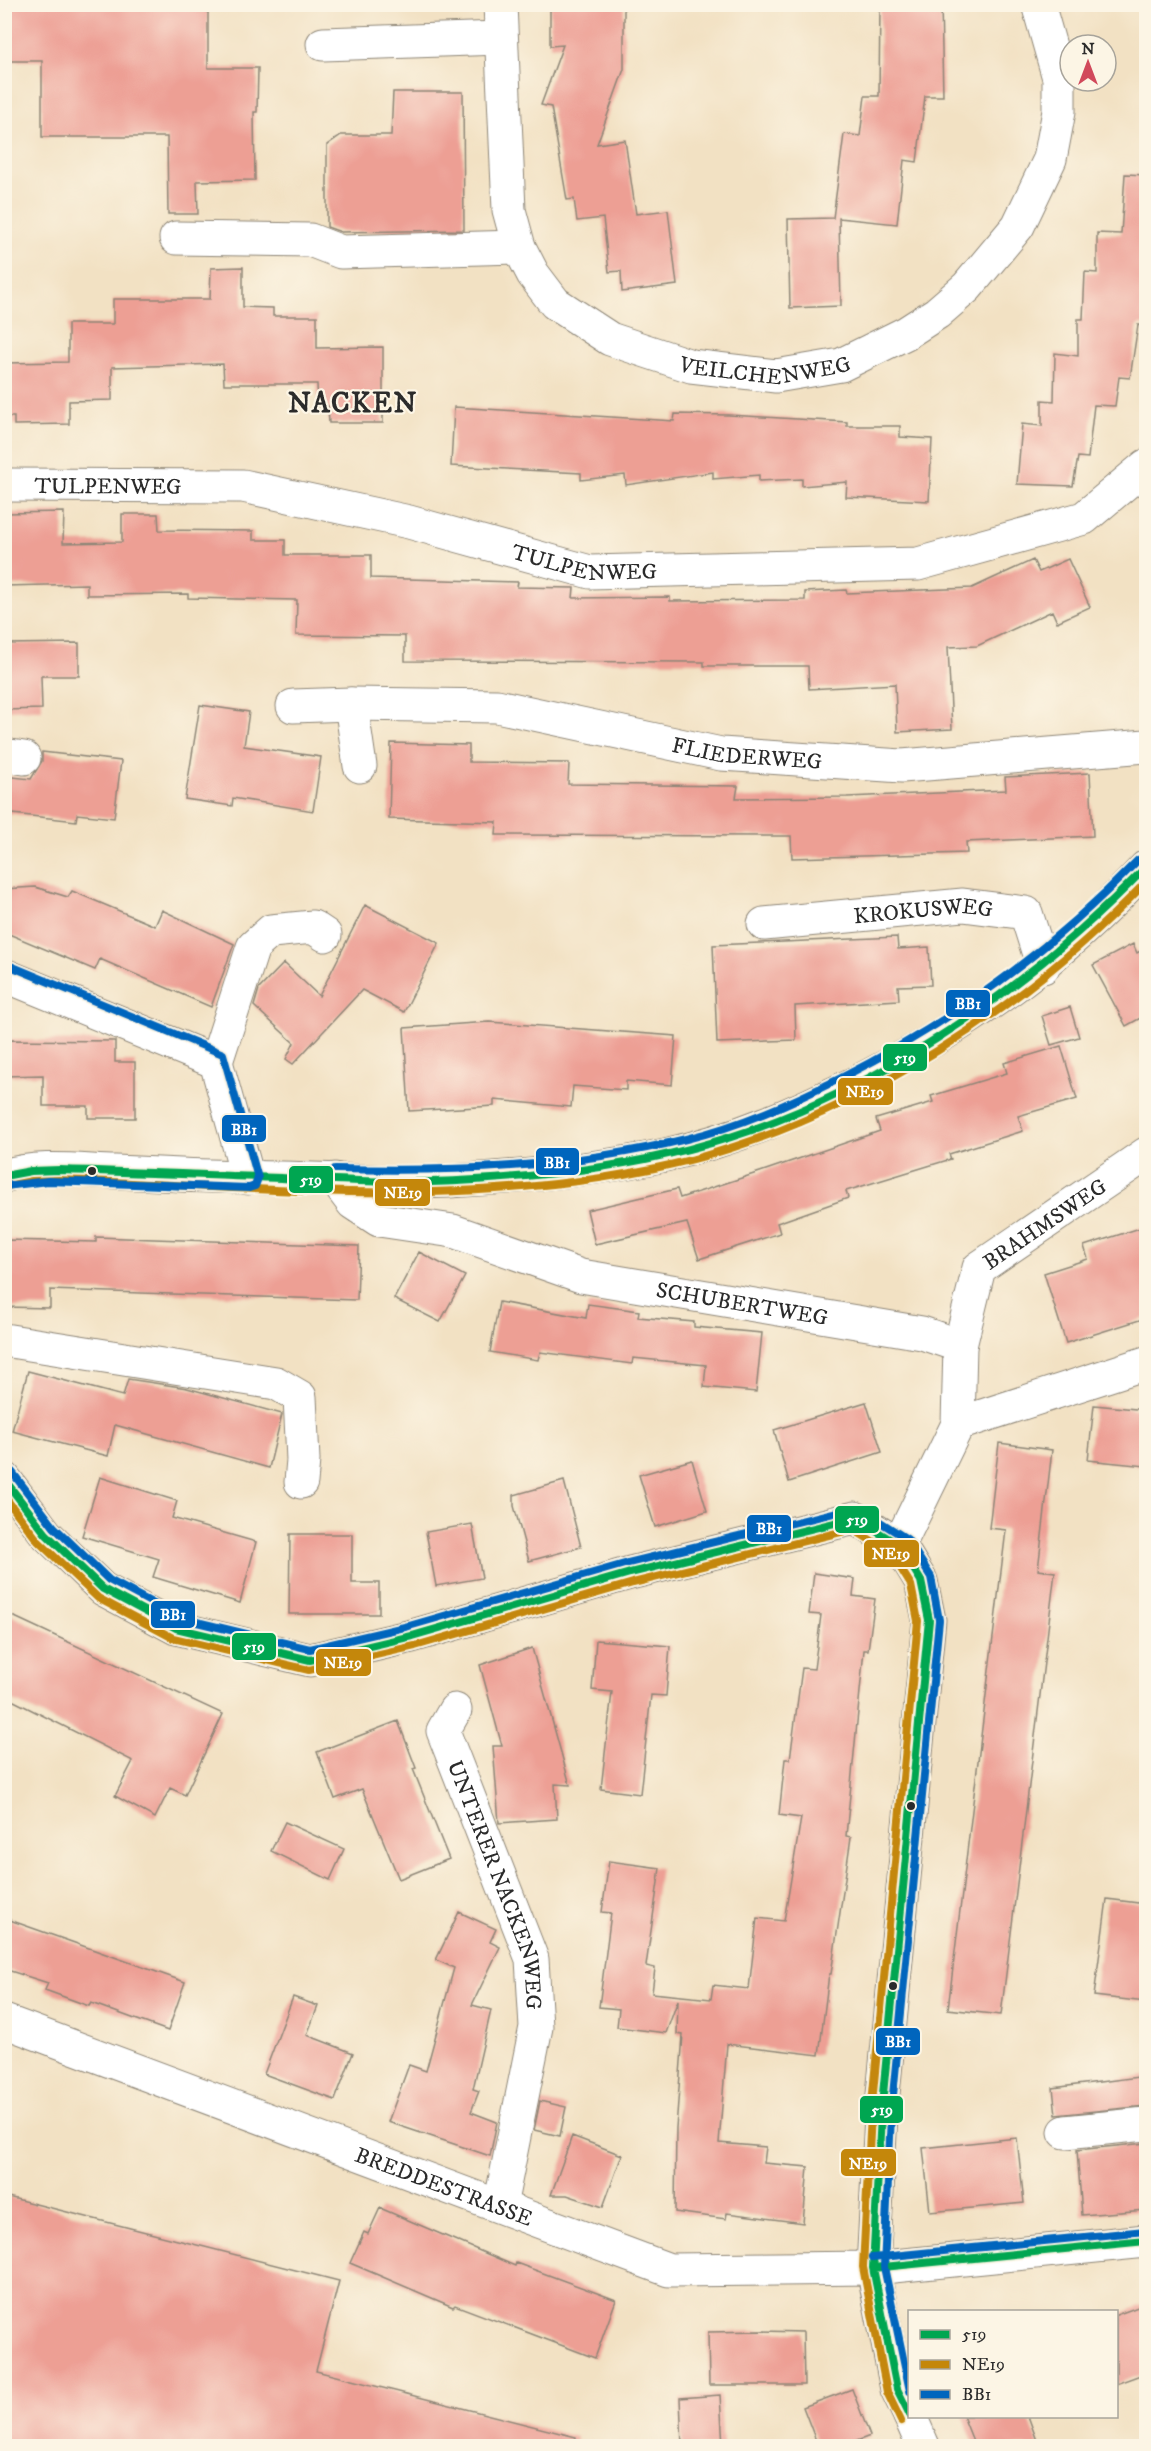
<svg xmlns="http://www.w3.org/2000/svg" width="1151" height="2451" viewBox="0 0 1151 2451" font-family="'IM FELL DW Pica',serif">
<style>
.building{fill:#ed9f94}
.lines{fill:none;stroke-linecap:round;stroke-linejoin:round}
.minor-casing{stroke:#8e8677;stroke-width:35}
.minor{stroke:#fff;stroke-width:33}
.bus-1-casing{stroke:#fcf5e5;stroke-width:12}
.bus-2-casing{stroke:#fcf5e5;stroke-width:12}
.bus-3-casing{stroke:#fcf5e5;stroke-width:12}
.bus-1{stroke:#00a651;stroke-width:8}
.bus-2{stroke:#c4870b;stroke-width:8}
.bus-3{stroke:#0065bd;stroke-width:8}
.bus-dot{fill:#2b2b2b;stroke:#fcf5e5;stroke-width:2}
.labels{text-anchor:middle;stroke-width:4.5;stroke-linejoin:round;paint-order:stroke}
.street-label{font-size:22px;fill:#2b2b2b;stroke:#fcf5e5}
.district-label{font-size:28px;font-weight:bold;letter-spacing:1.5px;fill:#2b2b2b;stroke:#fcf5e5}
.line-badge{stroke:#fcf5e5;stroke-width:2}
.badge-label{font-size:16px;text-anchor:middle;font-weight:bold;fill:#fff}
</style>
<rect width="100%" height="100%" fill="#fcf5e5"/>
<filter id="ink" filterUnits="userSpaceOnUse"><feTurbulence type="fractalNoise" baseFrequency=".0167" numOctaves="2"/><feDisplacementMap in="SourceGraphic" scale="12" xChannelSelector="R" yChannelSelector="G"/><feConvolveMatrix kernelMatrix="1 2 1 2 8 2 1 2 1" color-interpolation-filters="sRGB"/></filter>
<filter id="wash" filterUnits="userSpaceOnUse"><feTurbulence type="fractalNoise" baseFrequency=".008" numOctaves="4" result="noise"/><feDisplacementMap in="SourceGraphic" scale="24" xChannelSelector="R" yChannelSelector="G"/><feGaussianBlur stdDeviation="1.35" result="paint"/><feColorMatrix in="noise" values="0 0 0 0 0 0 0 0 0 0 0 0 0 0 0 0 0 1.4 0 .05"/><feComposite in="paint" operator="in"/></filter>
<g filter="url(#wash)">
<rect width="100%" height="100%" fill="#f2e1c3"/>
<g id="blocks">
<path class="building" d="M4,4H208V68H258L257,112H254L255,180L197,181L198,214H168L167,137H42V61H4Z
M550,4H624V69L597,144L625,140L636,214L668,210L677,285L622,292L621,271L609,272L603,218L577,221L574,199L567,200L551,107L541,105L563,45L550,46Z
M880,4H941L943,96H925L917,162L904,160L897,224L839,218L841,306L790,308L788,219L833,218L844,134L860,136L865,96H879Z
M393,92H463L464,230L341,232L327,227V145L341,135H391Z
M1125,174L1146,175V325H1138L1130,378L1119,377L1115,406L1094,405L1088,458L1078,457L1073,486L1017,484L1022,424L1042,426V400L1054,401L1055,353L1078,356V319H1083L1085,272L1097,273V233L1121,234Z
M243,267V307L273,308V316H317V348L383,347V423H329L328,406H318L317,384H224L223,364L112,367V400L69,401V424L14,425V417H4V363L68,362V324H113V299H210L211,268Z
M454,407L674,421L675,414L729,415L847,422V426H900V437L932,439L929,501L846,497L847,482L802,486V479L759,481V475L713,479V472L626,485L625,475L581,480V473L451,466Z
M64,512L63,543L122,542V514H158L159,530L253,531V540H285V555H371V578L518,582L517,587L574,588L573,598L670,597V601L805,600V592L846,590L847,593L972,588L1033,560L1039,572L1068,559L1090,607L1057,622L1052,611L977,646L948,647L952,729L897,732L895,684L809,689L808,666H704V662L405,661V636L296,635L297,600L188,598V594L87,595V584L4,586V513Z
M79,643V676H41L42,709L4,710V644Z
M200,705L249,712L244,746L321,757L313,811L233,798L232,806L185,799Z
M391,743L469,745V762L569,763L568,784L738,786L736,798L847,797L1006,790L1005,777L1090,773L1093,836L966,842L967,853L792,858L791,836L496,835L497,822L389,819Z
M42,752L121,761L114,818L77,814L76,821L4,813V776L31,779L42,761Z
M35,887L68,897L72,891L155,926L162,910L234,944L211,1007L100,959L95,970L4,932V889Z
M365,905L439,943L404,1012L362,990L293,1064L286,1059L294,1043L254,1006L259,989L284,963L319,996Z
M897,937L898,949L929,947L931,985L898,986L899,1000L795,1006L796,1040L717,1043L713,945Z
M1133,944L1137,953L1146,948V1015L1126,1026L1093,965Z
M1070,1007L1079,1037L1051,1045L1042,1016Z
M489,1022L676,1036L672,1085L626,1081V1090L573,1086L571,1107L494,1100V1106L409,1111L404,1028Z
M4,1040L115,1041V1062H135V1118H88V1106H43V1075L4,1076Z
M1061,1046L1077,1099L1018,1116L1023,1131L949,1154L951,1159L846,1191L848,1198L777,1223L780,1233L699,1259L687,1223L595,1244L587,1210L677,1189L680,1198L760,1172L880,1131L876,1119L933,1102L931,1096L1007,1073L1004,1063Z
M1146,1226V1318L1066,1343L1044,1273L1088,1259L1084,1246Z
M96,1237L359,1246L357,1300L50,1290V1308L4,1307V1240L96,1242Z
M419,1252L465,1276L440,1322L394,1299Z
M499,1302L586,1318L588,1304L639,1311L638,1317L694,1322V1327L762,1333L756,1392L704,1387L706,1365L633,1358L632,1364L540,1352L538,1360L490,1352Z
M28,1371L123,1396L128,1379L187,1388L282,1414L269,1468L115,1425L108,1456L12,1431Z
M866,1402L882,1452L789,1482L774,1430Z
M1094,1405L1146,1410V1466L1088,1460Z
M999,1443L1052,1450L1038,1570L1055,1572L1001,2015L948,2009L1006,1530L989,1528Z
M692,1460L707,1511L655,1527L639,1475Z
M100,1477L177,1501L172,1518L256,1542L240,1603L153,1577L159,1559L82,1536Z
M564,1481L581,1547L529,1561L514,1506V1495Z
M472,1524L482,1578L436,1586L426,1532Z
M290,1534H352V1583H379V1614H289Z
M814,1573L855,1579L853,1596L875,1599L868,1650H864L846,1836L851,1837L831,1974H829L819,2055L727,2044L719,2143L766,2147L764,2163L808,2167L803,2223L727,2213L726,2219L675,2212L676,2128L683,2035L677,2034L678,2000L666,2033L617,2027L619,2009L599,2007L611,1913L602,1912L609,1861L660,1868L646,1966L655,1968L652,1993L711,1999L713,1985L749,1989L757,1918L784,1921L801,1818L779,1815L785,1759H790L802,1668L814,1669L821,1615L809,1614Z
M4,1612L223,1714L185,1795L170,1788L155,1818L115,1796L133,1761L4,1696Z
M596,1640L670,1646L666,1696L651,1695L640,1794L601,1789L612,1692L592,1690Z
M532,1648L570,1785L555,1784L557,1819L499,1823L493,1746H502L480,1665Z
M398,1721L416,1768L413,1769L449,1859L399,1879L362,1789L335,1799L317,1752Z
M285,1822L344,1849L330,1880L271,1851Z
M1107,1899L1146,1904V2002L1094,1996Z
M459,1912L496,1929L490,1942L500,1947L472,2005L491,2010L473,2089L479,2091L471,2112L497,2122L490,2156L388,2122L409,2065L426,2071L454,1968L436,1960Z
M4,1918L185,1982L168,2031L91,2003L89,2006L45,1990L48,1983L4,1969Z
M293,1997L318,2006L307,2035L353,2053L335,2100L264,2074Z
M1146,2076V2106L1056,2115L1053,2088Z
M540,2101L566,2107L560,2136L534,2130Z
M572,2136L622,2155L603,2207L567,2195H551Z
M1017,2138L1024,2203L930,2212L923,2148Z
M1146,2143V2210L1082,2215L1077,2150Z
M4,2196L339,2281L316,2371L576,2437L575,2446H4Z
M380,2208L515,2266L516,2263L616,2300L595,2358L455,2305L453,2307L350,2263L364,2232L368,2234Z
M1146,2304V2373L1116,2384V2315Z
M761,2331L803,2332L804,2385H709L708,2332Z
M852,2389L870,2436L844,2446H818L803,2407Z
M720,2395L723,2446H682L680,2398Z
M963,2416H1028L1039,2446H975Z"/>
</g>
</g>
<g filter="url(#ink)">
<use href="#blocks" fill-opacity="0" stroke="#8e8677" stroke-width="1.5"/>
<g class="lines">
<g class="minor-casing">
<g id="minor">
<path id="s1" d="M500,4L509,210L519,247L533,274L555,303L610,339L691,366L776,376L841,365L906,333L937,313L967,287L1018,226L1050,159L1059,111V78L1038,4"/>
<path d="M323,44L501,38"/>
<path d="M176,238L310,240L341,252L519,247"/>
<path id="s2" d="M4,485L243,486L409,522L590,572L918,564L1084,518L1146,466"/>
<path d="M351,704L360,766"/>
<path id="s3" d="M293,706L351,704L497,706L721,754L902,766L1146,746"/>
<path d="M4,755L24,758"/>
<path id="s4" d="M764,924L963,905L1026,913L1043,967"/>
<path d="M4,975L216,1062L248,1178"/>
<path d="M216,1062L253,947L271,931L313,927L325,935"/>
<path d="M4,1176C38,1165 80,1171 115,1172C171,1175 227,1177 282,1178C338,1179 394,1184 450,1181C521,1177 595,1170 665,1155C734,1140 798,1112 861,1080C975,1021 1059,961 1146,867"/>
<path id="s5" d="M335,1179L353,1203L379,1220L453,1231L581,1276L922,1333L960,1346"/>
<path d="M4,1340L276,1383L300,1397L303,1460L301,1482"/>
<path d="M958,1424L1146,1363"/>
<path d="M4,1478L46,1534L103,1589L176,1628L310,1660L412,1636L630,1573L855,1518L899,1545L921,1581L929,1620L881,2115L873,2268L897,2389L910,2416"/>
<path id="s6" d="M899,1545L958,1424L960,1346L979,1268L1146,1154"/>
<path id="s7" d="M455,1710L443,1731L532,1959L536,2027L500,2206"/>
<path id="s8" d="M4,2021L669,2270L873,2268L1146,2241"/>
<path d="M1065,2132L1146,2124"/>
<path d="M910,2416L923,2446"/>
</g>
</g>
<use href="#minor" class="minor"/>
<g class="bus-1-casing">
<path id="bus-1" d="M4,1176L31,1171L59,1170C142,1172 225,1176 307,1179C348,1180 390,1183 431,1182C517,1179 606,1171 689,1149C861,1105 1024,993 1146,867
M4,1479L46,1534L103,1589L176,1628L310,1660L412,1636L630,1573L855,1518L899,1545L921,1581L929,1620L881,2115L873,2268L897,2389L910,2415
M873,2268L1146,2241"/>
</g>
<g class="bus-2-casing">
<path id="bus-2" d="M7,1186L32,1181L59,1180C183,1184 307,1195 431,1192C518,1190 609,1181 694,1159C863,1113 1026,1007 1146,882
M4,1496L38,1541L98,1598L173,1638L309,1670L415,1646L633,1583L853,1529L891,1553L911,1585L918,1621L871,2114L863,2267L887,2392L901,2421"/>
</g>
<g class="bus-3-casing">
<path id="bus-3" d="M335,1169C453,1172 571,1168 686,1139C740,1126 791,1103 841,1078C955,1020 1049,952 1138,860
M5,1186L48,1181L249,1188L255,1186L258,1178L223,1054L8,965
M12,1472L54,1527L109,1580L180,1618L310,1649L409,1626L628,1563L854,1508L860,1509L907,1539L931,1577L939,1620L891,2116L884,2267L910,2391
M872,2258L1145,2231"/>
</g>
<use href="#bus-1" class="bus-1"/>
<use href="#bus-2" class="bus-2"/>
<use href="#bus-3" class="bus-3"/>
</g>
</g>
<g class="bus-dot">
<circle cx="92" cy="1171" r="5"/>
<circle cx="911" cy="1806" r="5"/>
<circle cx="893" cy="1986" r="5"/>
</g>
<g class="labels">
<g class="street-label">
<text dy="8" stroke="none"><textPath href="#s1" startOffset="537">VEILCHENWEG</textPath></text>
<text dy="8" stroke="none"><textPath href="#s2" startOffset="104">TULPENWEG</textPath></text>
<text dy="8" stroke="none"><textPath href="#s2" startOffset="590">TULPENWEG</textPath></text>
<text dy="8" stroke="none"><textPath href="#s3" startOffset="459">FLIEDERWEG</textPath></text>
<text dy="8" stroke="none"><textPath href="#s4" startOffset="160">KROKUSWEG</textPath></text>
<text dy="8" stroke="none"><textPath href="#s6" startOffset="372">BRAHMSWEG</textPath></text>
<text dy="8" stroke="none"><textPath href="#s5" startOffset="435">SCHUBERTWEG</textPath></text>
<text dy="8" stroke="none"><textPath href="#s7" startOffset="188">UNTERER NACKENWEG</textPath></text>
<text dy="8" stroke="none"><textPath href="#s8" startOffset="470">BREDDESTRASSE</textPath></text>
</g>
<g class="district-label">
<text x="353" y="412">NACKEN</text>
</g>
</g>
<g class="line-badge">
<rect x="945" y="989" width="46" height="29" rx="6" fill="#0065bd"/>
<rect x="882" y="1043" width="46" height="29" rx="6" fill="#00a651"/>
<rect x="837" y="1077" width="57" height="29" rx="6" fill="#c4870b"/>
<rect x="221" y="1114" width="46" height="29" rx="6" fill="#0065bd"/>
<rect x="535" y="1147" width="45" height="29" rx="6" fill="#0065bd"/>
<rect x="288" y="1165" width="46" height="29" rx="6" fill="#00a651"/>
<rect x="374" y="1178" width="57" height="29" rx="6" fill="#c4870b"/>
<rect x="834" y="1505" width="46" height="29" rx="6" fill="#00a651"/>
<rect x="746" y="1514" width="46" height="29" rx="6" fill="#0065bd"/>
<rect x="863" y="1539" width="57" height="29" rx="6" fill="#c4870b"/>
<rect x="150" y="1600" width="46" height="29" rx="6" fill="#0065bd"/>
<rect x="231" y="1632" width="46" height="29" rx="6" fill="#00a651"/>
<rect x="315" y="1648" width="57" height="29" rx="6" fill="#c4870b"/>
<rect x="875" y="2027" width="46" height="29" rx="6" fill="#0065bd"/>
<rect x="859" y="2095" width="45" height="29" rx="6" fill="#00a651"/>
<rect x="840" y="2148" width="57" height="29" rx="6" fill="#c4870b"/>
</g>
<g class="badge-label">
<text x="968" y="1009">BB1</text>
<text x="905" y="1063">519</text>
<text x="865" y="1097">NE19</text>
<text x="244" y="1135">BB1</text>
<text x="557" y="1168">BB1</text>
<text x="311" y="1185">519</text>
<text x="403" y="1198">NE19</text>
<text x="857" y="1525">519</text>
<text x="769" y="1534">BB1</text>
<text x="891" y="1559">NE19</text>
<text x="173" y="1620">BB1</text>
<text x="254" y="1652">519</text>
<text x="343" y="1668">NE19</text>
<text x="898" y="2047">BB1</text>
<text x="882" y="2115">519</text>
<text x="868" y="2169">NE19</text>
</g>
<rect width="1151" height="2451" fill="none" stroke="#fcf5e5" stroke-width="24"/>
<rect x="908" y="2310" width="210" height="108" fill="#fcf5e5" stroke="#a8a49b" stroke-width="1.5"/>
<rect x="920" y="2330" width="30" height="9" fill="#00a651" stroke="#a8a49b" stroke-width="1.5"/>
<text x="962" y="2340" font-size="18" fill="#2b2b2b">519</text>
<rect x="920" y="2360" width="30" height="9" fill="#c4870b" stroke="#a8a49b" stroke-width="1.5"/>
<text x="962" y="2370" font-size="18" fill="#2b2b2b">NE19</text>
<rect x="920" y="2390" width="30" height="9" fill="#0065bd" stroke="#a8a49b" stroke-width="1.5"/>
<text x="962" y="2400" font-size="18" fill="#2b2b2b">BB1</text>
<g transform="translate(1088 63)"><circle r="28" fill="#fcf5e5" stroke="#a8a49b" stroke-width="1.5"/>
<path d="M0-4.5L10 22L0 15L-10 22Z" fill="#d1495b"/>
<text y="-9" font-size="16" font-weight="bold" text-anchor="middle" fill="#2b2b2b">N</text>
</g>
</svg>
